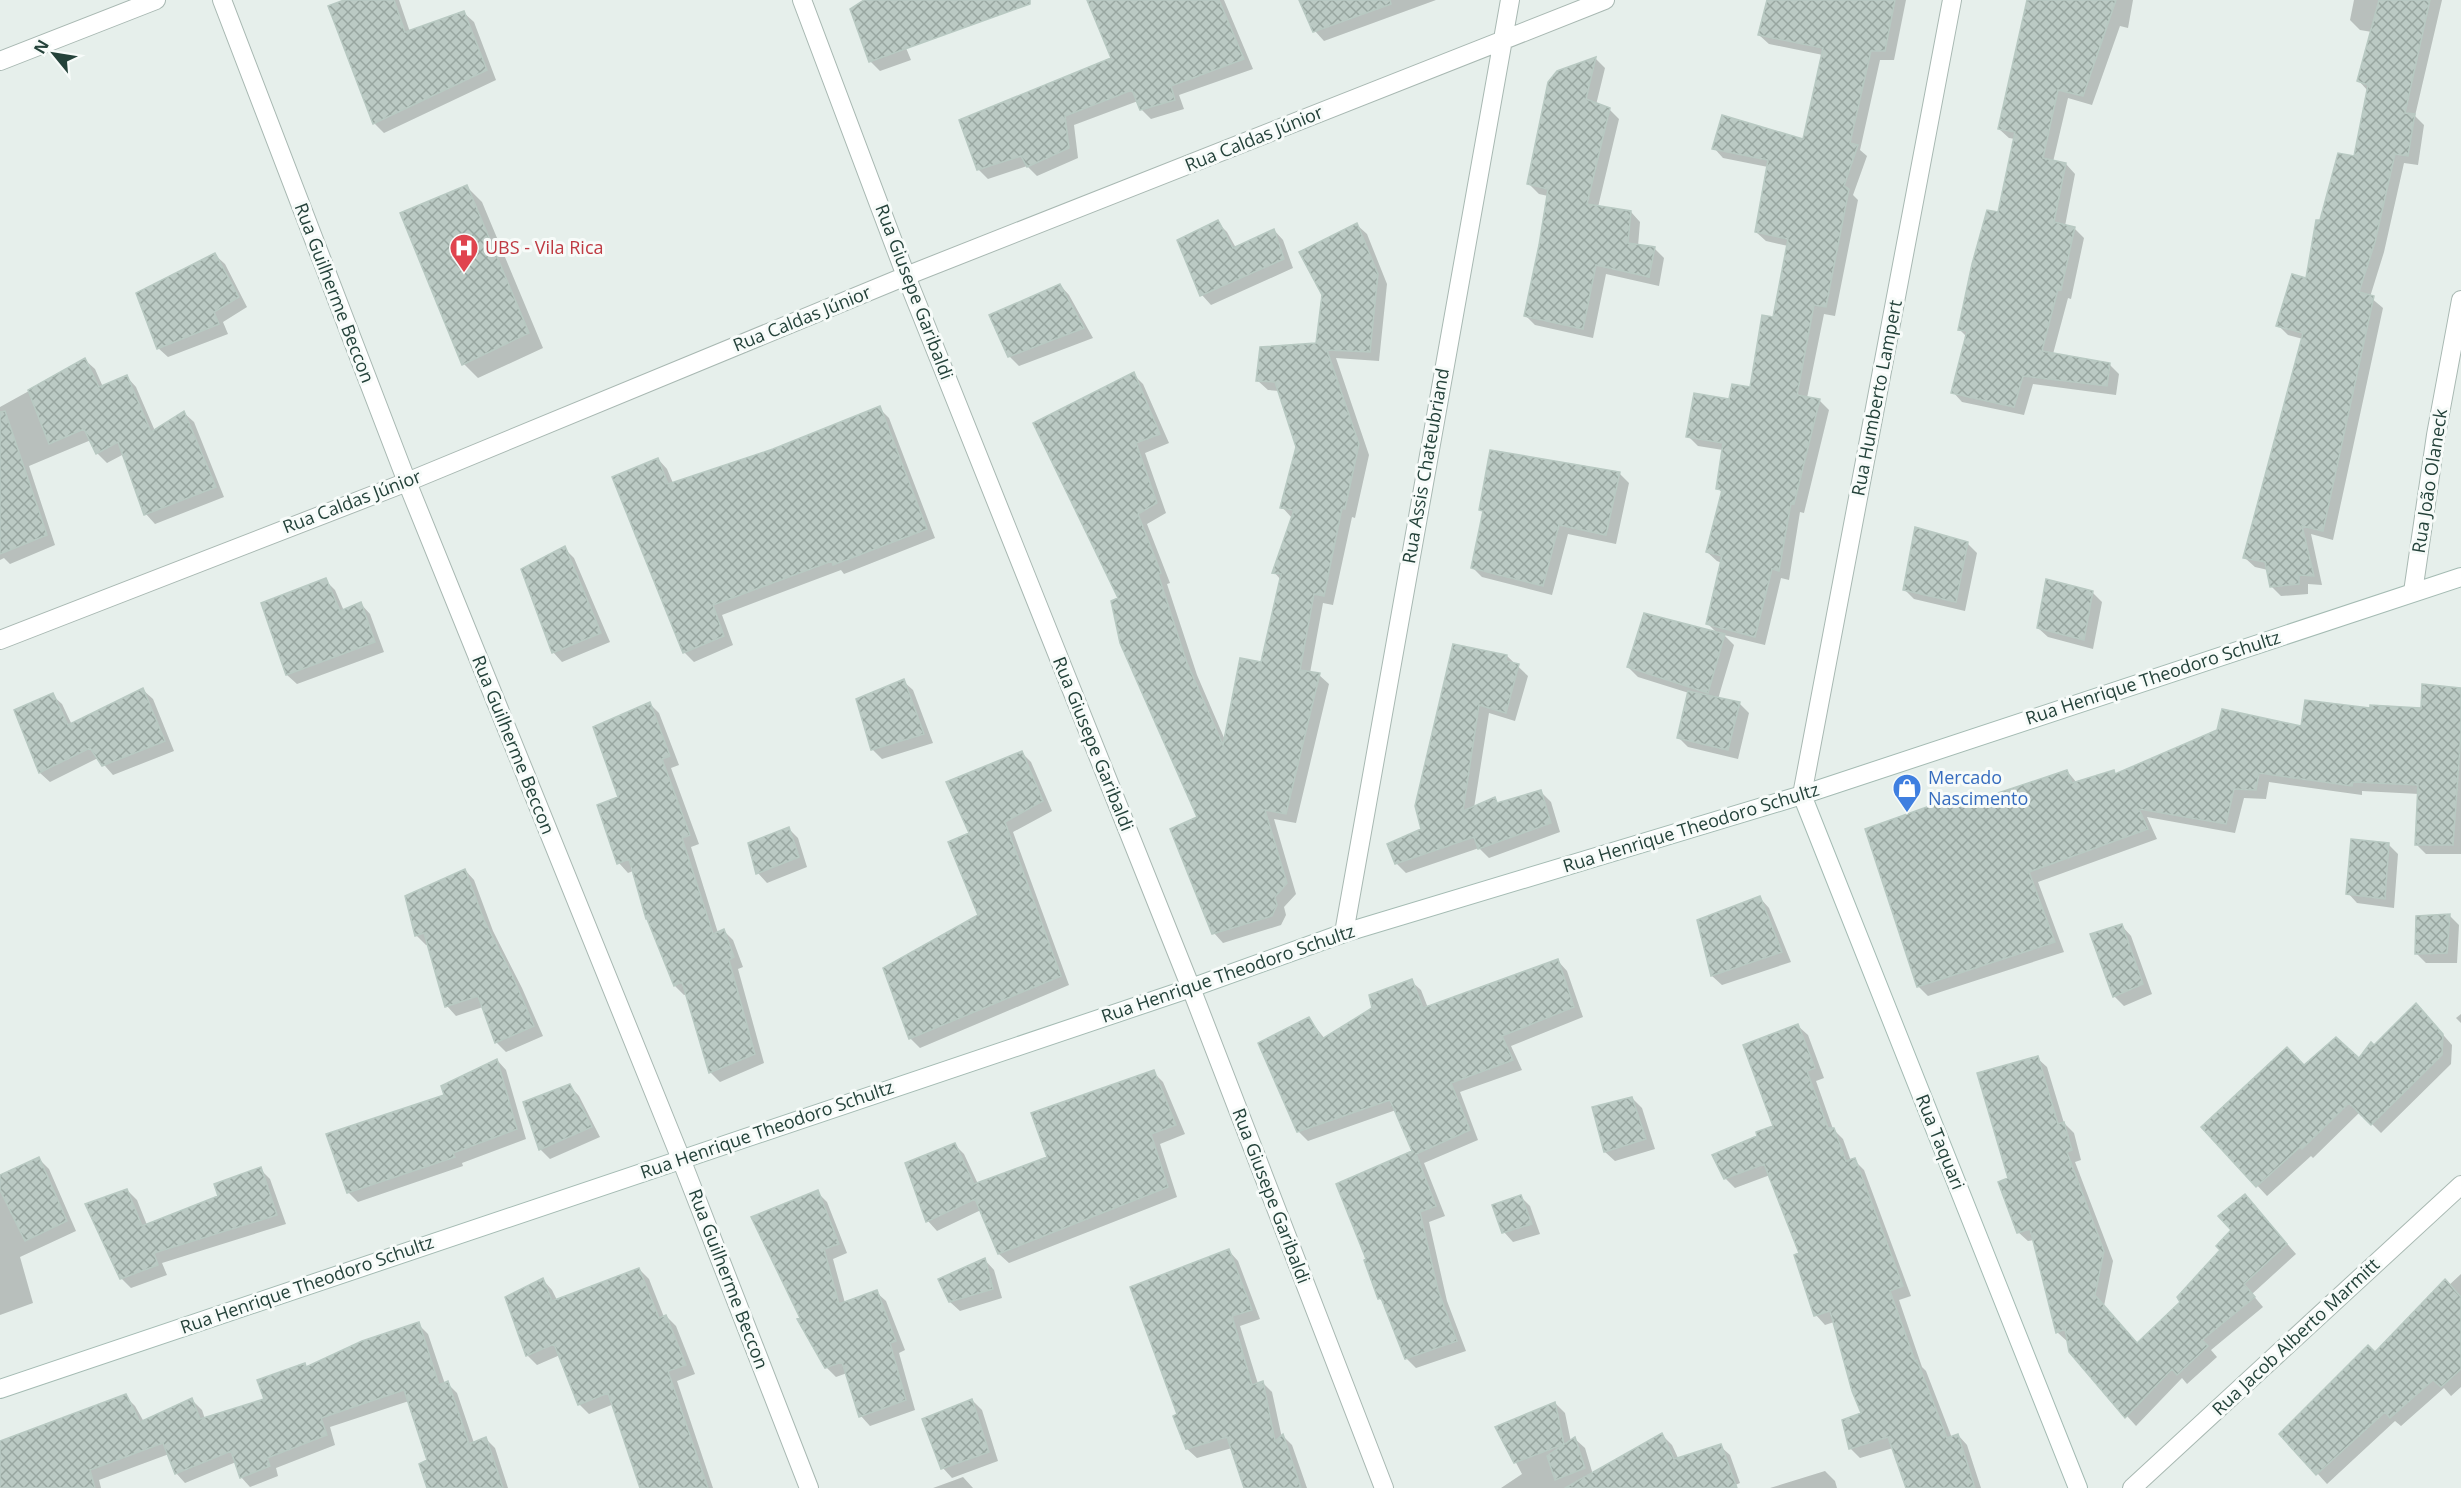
<svg xmlns="http://www.w3.org/2000/svg" width="2461" height="1488" viewBox="0 0 2461 1488" font-family="'Open Sans',sans-serif">
<style>
.shadow{fill:#0003}
.building{fill:url(#building-cross-hatch);stroke:#b8c9c2;stroke-width:1.5}
.lines{fill:none;stroke-linecap:round;stroke-linejoin:round}
.street-casing{stroke:#a8b8b2;stroke-width:20}
.secondary-casing{stroke:#a4bbb3;stroke-width:20}
.street{stroke:#fff;stroke-width:18}
.secondary{stroke:#fff;stroke-width:18}
.labels{text-anchor:middle;stroke-width:6;stroke-linejoin:round;paint-order:stroke}
.street-label{font-size:18px;fill:#24423a;stroke:#f7fbf9}
.health-label{font-size:18px;fill:#be3a42;stroke:#f7fbf9;text-anchor:start}
.shop-label{font-size:18px;fill:#366cbe;stroke:#f7fbf9;text-anchor:start}
</style>
<defs>
<pattern id="building-cross-hatch" width="8" height="8" patternUnits="userSpaceOnUse" patternTransform="scale(1.5)"><rect width="8" height="8" fill="#bbcac4"/><path d="M0 0l8 8M0 8l8-8" fill="none" stroke="#98a6a0"/></pattern>
</defs>
<rect width="100%" height="100%" fill="#e6efeb"/>
<path class="shadow" d="M348,0H399L410,32L464,13L474,22L496,80L384,133L374,123L330,7Z
M867,0H891L887,2L911,60L880,71L870,61Z
M1089,0H1224L1253,69L1179,95L1184,109L1151,119L1141,109L1138,101L1074,125L1078,158L1037,176L1027,166L988,179L978,169L1113,59Z
M1301,0H1436L1324,41L1315,31Z
M1769,0H1906L1894,60H1880L1860,150L1867,156L1853,195L1858,200L1835,316L1824,314L1807,398L1819,400L1829,410L1804,513L1800,512L1789,580L1781,578L1765,645L1724,635L1734,645L1718,699L1739,703L1749,713L1738,759L1688,747L1678,737L1689,693L1638,677L1628,667L1717,633L1708,624L1722,563L1717,561L1707,552L1723,494L1718,488L1723,450L1698,446L1688,436L1730,400L1751,389L1774,319L1788,246L1766,241L1756,232L1768,167L1723,158L1714,148L1804,141L1823,55L1769,44L1759,35Z
M2031,0H2133L2128,28L2120,26L2092,105L2068,98L2053,162L2066,164L2075,174L2065,226L2074,228L2084,238L2071,299L2068,298L2053,354L2110,365L2119,374L2116,395L2033,384L2024,415L1962,402L1953,392L1967,337L1959,329L1999,213L2015,139L2009,138L1999,129Z
M2354,0H2442L2415,116L2424,125L2418,165L2404,163L2384,252L2370,297L2383,308L2333,540L2311,534L2322,585L2308,584V594L2281,596L2271,586L2268,570L2255,567L2245,558L2303,339L2288,335L2278,325L2307,279L2321,222L2355,158L2368,91L2359,81L2372,32L2360,30L2350,20Z
M1596,59L1605,68L1596,105L1609,109L1619,119L1598,207L1631,212L1640,222L1638,246L1655,249L1664,258L1659,286L1606,274L1593,338L1535,325L1525,315L1540,246L1548,196L1539,194L1529,184Z
M467,187L482,202L543,348L478,378L464,364Z
M1217,222L1227,232L1236,248L1274,230L1283,240L1293,268L1211,305L1202,295Z
M1357,225L1367,234L1387,284L1379,361L1336,358L1369,455L1355,518L1352,517L1333,605L1323,603L1310,673L1319,675L1329,684L1296,823L1274,819L1296,894L1284,907L1286,915L1281,925L1223,943L1214,933L1199,817L1120,599L1133,374L1143,384L1169,443L1145,453L1166,513L1147,524L1170,583L1167,584L1197,675L1225,740L1262,664L1281,580L1274,572L1292,518L1282,507L1298,447L1279,391L1268,390L1258,381L1317,345Z
M215,255L225,264L247,307L223,322L228,334L168,357L158,348Z
M1060,285L1069,295L1093,338L1019,366L1010,357L991,316Z
M85,360L95,369L103,387L127,377L136,387L155,431L184,413L194,422L224,497L155,524L146,514L124,454L107,463L97,453L91,440L29,466L55,545L10,564L4,558L0,560V407Z
M879,408L889,418L935,538L844,574L841,570L722,615L733,645L694,662L684,652L658,459L667,469L673,483L774,450Z
M1620,474L1629,483L1616,544L1568,534L1552,595L1482,577L1472,567L1484,513L1481,509Z
M1967,543L1977,553L1965,611L1914,599L1904,589Z
M564,548L574,558L610,642L562,662L553,652Z
M325,580L335,590L344,611L361,604L370,614L384,652L297,684L287,675Z
M2092,592L2102,602L2093,649L2048,637L2038,628Z
M1507,656L1528,676L1515,721L1489,713L1474,808L1495,799L1499,804L1541,792L1551,802L1560,832L1489,858L1479,848L1406,873L1396,863L1423,830L1416,806Z
M903,681L913,690L933,743L882,759L872,749Z
M2461,689V854H2426L2416,844L2419,794L2362,791V795L2269,782L2266,799L2244,798L2235,833L2147,817L2157,839L2038,882L2064,952L1928,996L1918,986L1955,799L1962,806L2067,771L2077,783L2113,772L2116,775L2371,710L2422,709Z
M143,690L153,699L174,751L113,775L98,758L50,782L40,773L16,711L52,695L62,704L72,725Z
M650,704L659,713L679,765L671,768L699,844L691,847L718,933L724,931L733,940L743,967L738,969L764,1063L720,1082L710,1072L687,994L684,995L675,986L633,871L628,873L619,863L620,798Z
M1022,753L1031,762L1052,811L1013,832L1069,985L920,1048L910,1038L980,916L971,834Z
M789,829L798,838L807,867L767,883L758,873L750,843Z
M2388,844L2398,854L2394,908L2357,903L2348,893Z
M465,870L474,880L493,931L522,988L543,1036L506,1052L496,1042L483,1007L456,1016L447,1006L429,944L426,945L416,935Z
M1760,898L1769,908L1791,962L1722,985L1712,976L1698,921Z
M2449,915L2459,925L2457,963H2426L2416,953Z
M2122,926L2131,936L2152,994L2124,1006L2114,996Z
M1558,961L1567,971L1583,1017L1511,1046L1522,1070L1460,1092L1478,1140L1424,1163L1445,1216L1429,1222L1447,1301L1466,1351L1416,1368L1406,1358L1385,1304L1379,1298L1414,1152L1396,1110L1308,1141L1298,1131L1309,1019L1325,1039L1374,1008L1411,981L1421,990L1428,1008Z
M2425,1014L2452,1045L2451,1064L2381,1133L2360,1112L2313,1158L2311,1156L2267,1196L2203,1127L2304,1067L2360,1060L2374,1047Z
M2461,1014V1023L2456,1018Z
M1798,1026L1808,1035L1824,1078L1816,1081L1833,1129L1843,1139L1851,1161L1854,1160L1864,1170L1911,1296L1899,1300L1922,1367L1926,1371L1952,1438L1958,1435L1967,1445L1981,1488H1908L1893,1448L1860,1458L1851,1449L1844,1421L1863,1414L1834,1322L1825,1325L1816,1315L1801,1254L1770,1175L1735,1188L1725,1178L1759,1136L1775,1127Z
M2037,1058L2047,1067L2064,1123L2074,1133L2081,1160L2075,1162L2113,1261L2104,1306L2137,1345L2182,1302L2254,1206L2296,1254L2252,1294L2263,1307L2211,1350L2217,1357L2187,1384L2182,1378L2136,1426L2070,1352L2068,1342L2058,1333L2034,1240L2028,1241L2018,1232L2010,1179Z
M497,1060L506,1070L526,1139L462,1163L463,1166L358,1202L348,1192L446,1096Z
M1153,1072L1163,1082L1185,1134L1160,1144L1177,1197L1009,1263L999,1254L981,1210L937,1231L928,1221L954,1144L964,1154L978,1184L1049,1158Z
M570,1086L579,1096L600,1137L550,1159L540,1149Z
M1632,1098L1642,1108L1655,1149L1615,1161L1605,1152Z
M39,1159L49,1169L76,1231L20,1257L33,1303L0,1315V1177Z
M260,1169L270,1179L286,1224L162,1263L167,1275L131,1288L121,1278L127,1190L137,1200L147,1225L220,1196Z
M817,1192L827,1202L847,1253L833,1259L845,1303L876,1292L886,1301L905,1350L899,1353L915,1410L870,1426L861,1416L847,1373L836,1377L826,1367L802,1318Z
M1521,1197L1530,1206L1540,1234L1513,1242L1504,1232Z
M1229,1251L1238,1261L1260,1319L1240,1326L1258,1384L1262,1382L1272,1392L1282,1438L1283,1436L1292,1445L1307,1488H1246L1232,1448L1197,1458L1187,1449L1179,1415Z
M985,1260L994,1270L1002,1298L960,1311L950,1302Z
M639,1269L649,1279L664,1317L666,1316L676,1326L695,1374L677,1381L713,1488H642L614,1404L589,1414L579,1404L560,1355L537,1365L527,1355L543,1280L552,1290L557,1300Z
M2461,1274V1387L2451,1396L2444,1388L2401,1426L2395,1421L2327,1484L2282,1434L2375,1354Z
M418,1324L428,1334L445,1384L447,1383L457,1393L474,1443L486,1439L495,1448L508,1488H429L428,1461L409,1401L330,1427L335,1445L276,1468L278,1476L250,1487L241,1477L236,1462L185,1483L176,1473L169,1454L99,1480L101,1488H0V1442L125,1396L135,1406L144,1422L192,1400L202,1410L205,1419L266,1400L304,1364L307,1368Z
M972,1400L982,1410L998,1461L952,1478L943,1468Z
M1555,1403L1565,1413L1571,1442L1575,1439L1585,1448L1594,1478L1568,1488H1501L1522,1474L1497,1427Z
M1662,1435L1672,1445L1679,1460L1720,1446L1730,1455L1740,1483L1728,1488H1611Z
M1825,1471L1835,1481L1837,1488H1770Z
M963,1477L973,1488H933L955,1480Z"/>
<path class="building" d="M344,0H394L405,32L464,11L487,70L373,124L328,6Z
M864,0H1030V4L869,62L850,9Z
M1087,0H1219L1244,59L1171,86L1175,100L1140,110L1132,90L1065,116L1069,148L1027,167L1021,156L977,170L959,120L1111,58Z
M1299,0H1390L1391,4L1313,32Z
M1767,0H1895L1885,51H1871L1850,143L1858,145L1844,186L1849,189L1826,307L1814,305L1797,395L1820,399L1794,504L1791,503L1779,571L1772,569L1755,637L1706,624L1722,556L1706,552L1722,490L1716,489L1723,443L1686,437L1694,393L1729,399L1732,384L1750,387L1762,315L1773,317L1788,239L1755,232L1768,160L1712,149L1722,115L1803,139L1823,48L1758,35Z
M2027,0H2116L2083,96L2058,90L2043,158L2066,163L2054,222L2075,227L2061,290L2058,289L2042,351L2110,363L2107,386L2023,376L2014,407L1951,393L1967,331L1958,330L1972,264L1987,210L1998,212L2015,132L1998,129Z
M2379,0H2430L2405,113L2415,114L2408,156L2395,154L2375,242L2359,292L2374,296L2323,531L2302,526L2314,576L2299,575V584L2270,587L2265,562L2243,558L2303,333L2276,326L2292,274L2306,278L2316,220H2320L2338,153L2354,156L2368,85L2357,81Z
M1596,57L1586,99L1610,108L1587,204L1631,211L1628,243L1655,247L1649,277L1596,265L1583,329L1524,316L1539,245L1548,189L1527,184L1548,82L1557,71Z
M467,185L529,333L462,365L400,213Z
M1218,220L1233,248L1274,229L1284,259L1200,296L1177,240Z
M1357,223L1378,274L1370,352L1327,350L1359,444L1345,509L1342,508L1324,596L1314,594L1300,670L1320,673L1286,814L1265,810L1287,883L1275,897L1277,905L1272,916L1212,934L1170,829L1197,817L1120,643L1111,601L1118,598L1033,423L1134,372L1160,434L1136,443L1157,503L1138,514L1161,573L1158,574L1187,663L1223,745L1240,658L1261,662L1281,574L1272,573L1294,510L1280,508L1296,447L1275,382L1256,381L1260,347L1316,343L1322,295L1299,252Z
M215,253L239,297L214,312L219,324L157,349L136,293Z
M1060,284L1084,328L1008,357L989,315Z
M85,358L99,387L127,375L151,432L184,411L216,487L144,515L118,442L96,454L84,429L49,444L28,390Z
M880,406L927,529L833,565L832,561L713,605L724,636L683,653L612,477L658,458L668,484L773,449Z
M5,411L47,535L0,554V412Z
M1490,450L1620,472L1606,535L1559,525L1543,586L1471,568L1483,511L1479,510Z
M1915,527L1968,542L1956,602L1903,590Z
M565,546L601,633L552,653L521,569Z
M326,578L340,611L361,602L375,642L286,675L261,603Z
M2046,579L2093,591L2084,640L2037,628Z
M1644,613L1725,634L1708,693L1627,667Z
M1453,644L1507,655L1506,661L1519,664L1506,713L1479,705L1463,811L1495,797L1497,803L1541,790L1551,823L1478,849L1474,837L1395,864L1387,844L1421,829L1415,806Z
M904,679L924,734L871,750L856,699Z
M2422,684L2461,688V733L2453,845H2415L2418,785L2353,782L2352,786L2259,773L2256,790L2234,789L2226,824L2139,809L2148,829L2029,872L2055,942L1917,987L1865,829L1955,797L1959,806L2067,770L2072,783L2114,770L2115,774L2217,730L2222,709L2301,726L2305,700L2370,708V705L2421,708Z
M143,688L165,741L102,766L90,748L39,773L14,710L53,693L68,725Z
M1688,691L1740,702L1728,750L1677,738Z
M650,702L670,756L662,759L690,835L682,838L713,934L724,929L734,957L729,960L755,1054L709,1073L682,982L674,986L647,919H646L629,859L617,864L597,805L618,797L593,727Z
M1022,751L1043,801L1005,822L1061,976L909,1039L883,968L978,915L948,842L969,833L946,782Z
M789,827L799,857L756,874L748,843Z
M2351,839L2389,843L2385,899L2346,894Z
M465,869L484,920L513,977L534,1026L495,1043L478,996L445,1007L424,933L415,936L405,896Z
M1760,896L1782,952L1711,976L1697,920Z
M2450,914L2447,953L2415,954L2416,916Z
M2122,924L2143,984L2113,997L2090,934Z
M1558,959L1574,1007L1502,1036L1513,1060L1451,1083L1470,1130L1416,1154L1436,1206L1420,1212L1438,1290L1457,1341L1405,1359L1381,1298L1378,1299L1364,1260L1366,1259L1336,1184L1412,1151L1390,1100L1297,1132L1258,1043L1309,1017L1322,1039L1372,1008L1369,995L1412,979L1423,1008Z
M2416,1003L2443,1034L2442,1055L2371,1125L2349,1103L2302,1149L2300,1147L2256,1187L2201,1127L2287,1047L2304,1065L2336,1037L2359,1058L2371,1042L2374,1045Z
M1798,1024L1815,1068L1807,1071L1828,1128H1834L1846,1161L1855,1158L1903,1286L1890,1291L1915,1361L1917,1360L1947,1438L1958,1434L1975,1488H1906L1888,1437L1849,1449L1842,1420L1861,1413L1852,1391L1830,1311L1814,1316L1794,1255L1799,1253L1764,1164L1724,1179L1712,1155L1757,1136L1756,1132L1773,1126L1743,1045Z
M2038,1056L2058,1124L2064,1122L2072,1150L2067,1152L2104,1251L2095,1295L2137,1343L2180,1302L2177,1297L2220,1250L2216,1246L2231,1230L2218,1216L2245,1194L2287,1244L2244,1284L2255,1297L2202,1340L2208,1346L2177,1375L2172,1369L2125,1418L2069,1352L2065,1329L2056,1333L2030,1229L2017,1233L1998,1182L2008,1178L1977,1073Z
M497,1059L517,1129L453,1153L455,1157L347,1193L326,1134L444,1095L441,1086Z
M1154,1070L1176,1125L1151,1134L1168,1187L998,1254L975,1199L926,1222L905,1163L955,1143L974,1184L1047,1157L1031,1113Z
M570,1084L592,1127L539,1150L523,1102Z
M1632,1097L1646,1139L1604,1152L1592,1107Z
M39,1157L67,1221L25,1241L0,1190V1175Z
M261,1167L277,1215L154,1253L158,1265L120,1279L85,1204L127,1189L142,1226L218,1196L214,1184Z
M818,1190L839,1244L824,1249L839,1304L877,1290L896,1341L890,1343L906,1400L859,1417L842,1362L825,1368L797,1319L800,1318L751,1217Z
M1521,1195L1532,1224L1502,1233L1492,1205Z
M1229,1249L1252,1310L1232,1316L1252,1385L1263,1381L1275,1441L1283,1434L1301,1488H1244L1227,1437L1186,1449L1173,1416L1177,1414L1130,1287Z
M985,1258L993,1289L949,1302L938,1279Z
M639,1268L659,1318L666,1315L686,1365L668,1371L708,1488H640L608,1393L578,1405L554,1344L526,1356L505,1297L543,1278L552,1301Z
M2445,1279L2461,1297V1369L2441,1387L2433,1380L2390,1418L2385,1412L2316,1475L2279,1434L2368,1345L2375,1352Z
M419,1322L439,1385L448,1381L469,1444L486,1437L503,1488H427L419,1464L427,1460L404,1390L321,1418L327,1435L267,1458L270,1466L240,1478L231,1451L175,1474L163,1443L90,1470L95,1488H0V1441L126,1394L140,1422L192,1398L200,1419L264,1399L257,1380L305,1363L306,1367L362,1341Z
M972,1399L989,1452L941,1469L922,1419Z
M1555,1402L1564,1444L1514,1463L1495,1427Z
M1662,1433L1674,1459L1721,1444L1737,1488H1565Z
M1575,1437L1585,1468L1555,1480L1547,1456Z"/>
<g class="lines">
<g class="street-casing">
<path id="street" d="M222,0L407,482L681,1159L809,1488
M802,0L906,276L1191,988L1384,1488
M0,61L156,0
M2413,592L2436,435L2461,300
M0,640L407,482L906,276L1605,0
M1802,795L1952,0
M1344,933L1510,0
M2132,1488L2461,1185"/>
</g>
<g class="secondary-casing">
<path id="secondary" d="M1802,795L2078,1488
M0,1389L1191,988L1344,933L1802,795L2461,577"/>
</g>
<use href="#street" class="street"/>
<use href="#secondary" class="secondary"/>
</g>
<defs>
<g id="hospital-pin" transform="scale(1.5)"><path d="M0 17L-7.5 6A9.5 9.5 0 1 1 7.5 6Z" fill="#e0444e" stroke="#f7fbf9"/><path d="M-5-5h3v3.5h4V-5h3V5h-3V1.5h-4V5h-3Z" fill="#fff"/></g>
<g id="shop-pin" transform="scale(1.5)"><path d="M0 17L-7.5 6A9.5 9.5 0 1 1 7.5 6Z" fill="#3f7fe0" stroke="#f7fbf9"/><path d="M-5-2.5h2.3a2.7 3.5 0 0 1 5.4 0H5L5.5 6h-11ZM-1.5-2.5h3a1.5 2.3 0 0 0-3 0Z" fill="#fff"/></g>
</defs>
<g fill-rule="evenodd">
<use href="#hospital-pin" x="464" y="248"/>
<use href="#shop-pin" x="1907" y="788"/>
</g>
<g class="labels">
<g class="street-label">
<text transform="translate(1254 139) rotate(-22)" y="6">Rua Caldas Júnior</text>
<text transform="translate(914 292) rotate(69)" y="6">Rua Giusepe Garibaldi</text>
<text transform="translate(334 293) rotate(69)" y="6">Rua Guilherme Beccon</text>
<text transform="translate(802 319) rotate(-22)" y="6">Rua Caldas Júnior</text>
<text transform="translate(1877 398) rotate(-79)" y="6">Rua Humberto Lampert</text>
<text transform="translate(1426 466) rotate(-80)" y="6">Rua Assis Chateubriand</text>
<text transform="translate(2430 481) rotate(-81)" y="6">Rua João Olaneck</text>
<text transform="translate(352 502) rotate(-21)" y="6">Rua Caldas Júnior</text>
<text transform="translate(2153 678) rotate(-18)" y="6">Rua Henrique Theodoro Schultz</text>
<text transform="translate(1093 744) rotate(68)" y="6">Rua Giusepe Garibaldi</text>
<text transform="translate(513 745) rotate(68)" y="6">Rua Guilherme Beccon</text>
<text transform="translate(1691 828) rotate(-17)" y="6">Rua Henrique Theodoro Schultz</text>
<text transform="translate(1228 974) rotate(-19)" y="6">Rua Henrique Theodoro Schultz</text>
<text transform="translate(767 1130) rotate(-19)" y="6">Rua Henrique Theodoro Schultz</text>
<text transform="translate(1940 1142) rotate(68)" y="6">Rua Taquari</text>
<text transform="translate(1271 1196) rotate(69)" y="6">Rua Giusepe Garibaldi</text>
<text transform="translate(728 1279) rotate(69)" y="6">Rua Guilherme Beccon</text>
<text transform="translate(307 1285) rotate(-19)" y="6">Rua Henrique Theodoro Schultz</text>
<text transform="translate(2296 1337) rotate(-43)" y="6">Rua Jacob Alberto Marmitt</text>
</g>
<g class="health-label">
<text x="485" y="254">UBS - Vila Rica</text>
</g>
<g class="shop-label">
<text x="1928" y="784">Mercado<tspan x="1928" dy="21">Nascimento</tspan></text>
</g>
</g>
<g transform="translate(54 54) rotate(300)" stroke="#f7fbf9" stroke-width="4.5" paint-order="stroke">
<path d="M0-4.5L10 22L0 15L-10 22Z" fill="#24423a"/>
<text y="-9" font-size="16" font-weight="bold" text-anchor="middle" fill="#24423a">N</text>
</g>
</svg>
